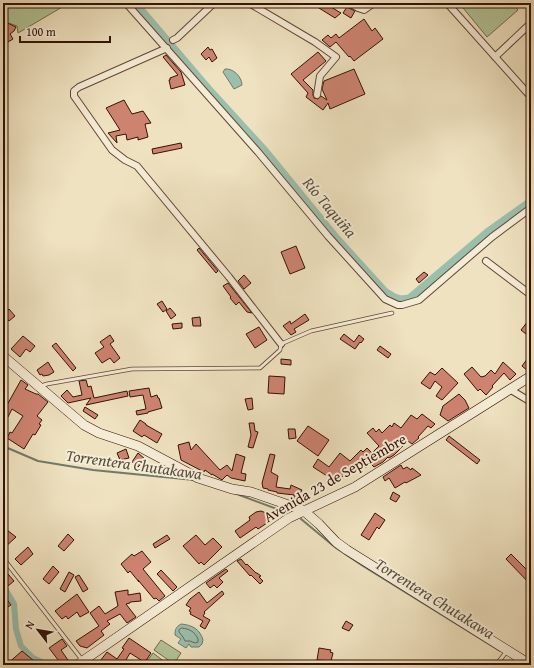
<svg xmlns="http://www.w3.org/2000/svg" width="534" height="668" viewBox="0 0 534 668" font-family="'Gentium Book Plus',serif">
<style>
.green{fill:#b2c497;stroke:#726b4e}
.water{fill:#9bbfad;stroke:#717a6a}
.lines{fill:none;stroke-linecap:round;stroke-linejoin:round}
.shore{stroke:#676859;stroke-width:1}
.stream{stroke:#717a6a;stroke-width:2}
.canal{stroke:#9bbfad;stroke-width:6}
.river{stroke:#9bbfad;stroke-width:11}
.building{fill:#ce8371;stroke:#331205}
.lane-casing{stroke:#624634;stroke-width:4.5}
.street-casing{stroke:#624634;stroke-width:8}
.secondary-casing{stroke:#331205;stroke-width:10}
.lane{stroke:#f5ecd6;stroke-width:3}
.street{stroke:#f5ecd6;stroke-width:6}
.secondary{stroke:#f5ecd6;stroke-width:9}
.labels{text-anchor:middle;stroke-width:4;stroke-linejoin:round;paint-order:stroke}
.street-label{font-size:15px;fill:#331205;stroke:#f5ecd6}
.water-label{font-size:16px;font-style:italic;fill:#574f40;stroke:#f5ecd6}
</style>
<rect width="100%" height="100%" fill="#efe2c0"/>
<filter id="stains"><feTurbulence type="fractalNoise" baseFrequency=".005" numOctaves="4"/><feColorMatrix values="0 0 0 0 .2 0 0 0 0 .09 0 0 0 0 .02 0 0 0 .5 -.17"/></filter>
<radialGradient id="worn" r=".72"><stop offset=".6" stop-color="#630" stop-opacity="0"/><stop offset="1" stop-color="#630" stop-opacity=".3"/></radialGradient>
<path class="green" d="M3,3H69L18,33L17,26L3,21Z
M459,3H512L518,10L487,37Z
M161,640L181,653L174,664L154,650Z
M153,653L169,665H153L147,661Z"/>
<path class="water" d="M225,69C233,68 242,77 242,85L234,89L223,72Z
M181,624C192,625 200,629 203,640L202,644L199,647H191L189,644L186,648L178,643L181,639L175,635C175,629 176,627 181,624Z"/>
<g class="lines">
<path class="shore" d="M182,628C190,629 195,632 198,639V642L195,643L190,641H185L183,637L179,632V630Z"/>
<path class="stream" d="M3,446L38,461L93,470L194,480
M234,493L285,512
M301,519L336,548L363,566L500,651"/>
<path class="canal" d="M3,585L14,604L16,629L21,646L33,658L48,665"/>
<path class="river" d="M133,3L209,92L263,151L335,239L384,293L394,299L401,301L410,300L489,233L531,203"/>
</g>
<path class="building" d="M311,3H334L331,7L341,13L335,18Z
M347,7L355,11L351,18L343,13Z
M364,19L372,31L375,28L383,39L354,61L350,56L349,57L336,42L330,47L322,40L328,35L331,38L336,34L339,38Z
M3,21L16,27L14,31L10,34L13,39L3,45Z
M208,47L210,50L212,49L217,58L212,62L209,57L206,60L201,54Z
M318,52L326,61L303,80L313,90V95L314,98L318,99L321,96L327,100L322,89L324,81L354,69L365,94L330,109L328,103L323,110L306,97L308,93L291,74Z
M166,55L181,72L185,85L171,89L169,80H170V78L178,75L163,57Z
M124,100L132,114L143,111L151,123L145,124L148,137L138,140V137L127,140L126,134L116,136L117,143L108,133L120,130L106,108Z
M181,143L182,148L153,154L152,149Z
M296,246L305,268L290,274L281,252Z
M199,248L218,271L216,273L197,250Z
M424,272L428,275L419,283L416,279Z
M244,275L251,283L244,289L238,281Z
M228,283L252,313L247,312L239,302L236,305L230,298L231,297L223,286Z
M162,301L167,309L163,312L157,304Z
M170,308L176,315L171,319L166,311Z
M9,309L15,316L9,321L4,314Z
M305,314L309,320L294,329L296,332L291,335L283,326L290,321L291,324Z
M200,317L201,326H193L192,318Z
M528,321L531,324V338L521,330Z
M182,323V328L173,329L172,324Z
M259,327L267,340L255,348L246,334Z
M344,334L354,342L359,335L364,339L361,343L360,342L355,349L340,339Z
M110,335L114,341L110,344L120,358L114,363L110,358L102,363L95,353L104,347L100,342Z
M23,336L35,346L30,352L26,349L20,357L11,349Z
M56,343L76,368L73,371L52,346Z
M380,346L391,354L388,358L377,350Z
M531,354V368L528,371L522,366Z
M281,359L291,360V365L281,364Z
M48,362L54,372L49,375L43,376L42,374L40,375L37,370Z
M503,362L516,374L510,380L504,373L492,386L493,387L486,395L480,389L478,391L464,374L472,367L481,377L485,376L491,370L495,374Z
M442,368L458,383L442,400L436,396L442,387L435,381L430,389L421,383L430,372L435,375Z
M269,376L285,377L284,394L268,393Z
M21,380L28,385L25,389L36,394H38L48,402L37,416L42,420L39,424L41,425L35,435L33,434L24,449L7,438L10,432L12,433L23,416L12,409L8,417L3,414V407L5,404L7,405Z
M86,380L88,387L91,386L94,398L127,391L128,396L86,405L91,398L68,403L61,396L67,390L73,397L82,395L79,381Z
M149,388L151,397L157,395L158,398H159L162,408L148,412V413L137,415L136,411L146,409L143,395L130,397L129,391Z
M459,394L465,400L469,408L448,421L440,415L443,406Z
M252,398L253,409L248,410L245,399Z
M85,407L98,415L95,419L83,411Z
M422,414L435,424L431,428L428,426L418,437L419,438L412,444L408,441L394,455L389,458L388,457L383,462L374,467L370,463L366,468L361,462L350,476L346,472L338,483L313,467L318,459L329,467L340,453L350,461L361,450L363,452L367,448L372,453L379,446L367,433L373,428L376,432L379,429L382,433L390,425L392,427L394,423L401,428L411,415L417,419Z
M140,420L146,424V425L162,434L157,443L144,435L142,437L133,431Z
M249,423H254L255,431L258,432L253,448L248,447L251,435Z
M308,426L329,440L318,456L297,441Z
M288,429H295L296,438L289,439Z
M449,436L480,460L477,464L446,440Z
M189,442L191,450L196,444L220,470L227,465L232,471L236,454L245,457L241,473L246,474L245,481L231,478L227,475L222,480L212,474V475L205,470L204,472L181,460L178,445Z
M126,449L129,458L120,460L117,453Z
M138,453L145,459L138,467L132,462Z
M270,454L275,455L271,472L278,476L276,487L290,489L291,485L302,490L296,501H294V495L277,493V492L268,490V489L263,488L262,483Z
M401,465L403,469L407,467L411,470L412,468L421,475L406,483L405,482L395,488L389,478L385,481L383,477Z
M393,492L400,496L396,502L390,499Z
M261,511L276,517L258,529L256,527L240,538L235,531L250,520L249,517L256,512Z
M375,513L385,520L379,529L377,527L369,540L361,535Z
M7,530L16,537L3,549V534Z
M68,534L74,540L64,551L58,546Z
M167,535L170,539L155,548L153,544Z
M196,535L205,545L213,538L222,547L204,565L201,562L199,564L183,546Z
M28,547L33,554L21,565L15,559Z
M142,551L151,562L143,569L165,596L159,601L156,598L154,599L138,580L139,582L130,571L128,573L121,564L132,554L134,556Z
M511,554L531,574V585L506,559Z
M241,559L246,565L247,564L256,573H257L261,576L259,577L263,581L260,584L251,575L250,576L237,561Z
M53,566L59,572L49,584L43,579Z
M226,569L228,571L219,578L223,582L217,588L214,585L210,588L206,583Z
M161,570L177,587L173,591L157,574Z
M69,572L74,575L65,592L60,589Z
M8,574L14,581L3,590V578Z
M79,575L88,589L83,592L75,577Z
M128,590V595L140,593L141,601L130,602V603L126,604L136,617L127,623L120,614L107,621L110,624L101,631L104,635L87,648L80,646L76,641L99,626L90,613L99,606L105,614L118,606L115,592Z
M222,591L224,594L204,612L205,613L203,616L210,620L205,629L200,626L203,621L190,614L191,612L189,611L191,608L186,605L190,599L199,592L207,603Z
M3,594L11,605L3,610Z
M77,594L89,612L80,617L77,612L68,619L66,616L62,619L55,611Z
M346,621L353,625L349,631L342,628Z
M129,638L151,653L145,662L150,665H137L141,660L130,653L123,665H97L107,652L117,659L124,649L122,648Z
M62,639L67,646L61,650L70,663L67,665H62L49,648Z
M319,648L331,650L330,652L333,653L331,661L317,660Z
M22,651L34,661L32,665H6Z"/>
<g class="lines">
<g class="lane-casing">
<path id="lane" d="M41,386L47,384L132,369L260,368L280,350L281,344L311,331L392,313
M3,558L83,661
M496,665L507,651"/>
</g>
<g class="street-casing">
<path id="street" d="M126,3L258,152L328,236L385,299L398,305H402L419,300L492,237L531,208
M249,3L315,42L336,57L320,76L317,95
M349,3L358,8L364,10L374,3
M447,3L531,97
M173,40L177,38L214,3
M167,48L79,87L74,91V96L112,150L125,160L137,166L229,277L281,344
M495,57L531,23
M486,261L531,295
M511,390L531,402"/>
</g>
<g class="secondary-casing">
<path id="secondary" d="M3,356L84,425L99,433L138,446L198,478L232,489L251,492L303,510L319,524L336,542L347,550L531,665
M77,665L289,518L355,487L531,376"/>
</g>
<use href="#lane" class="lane"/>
<use href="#street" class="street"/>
<use href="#secondary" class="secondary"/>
</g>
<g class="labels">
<g class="street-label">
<text transform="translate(335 478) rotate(-30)" y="5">Avenida 23 de Septiembre</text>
</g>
<g class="water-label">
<text transform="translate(330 207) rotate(50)" y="6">Río Taquiña</text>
<text transform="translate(134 464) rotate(8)" y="6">Torrentera Chutakawa</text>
<text transform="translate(435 598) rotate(32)" y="6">Torrentera Chutakawa</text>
</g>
</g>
<rect width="534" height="668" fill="none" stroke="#efe2c0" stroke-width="16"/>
<rect x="4" y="4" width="526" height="660" fill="none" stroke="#331205" stroke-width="2"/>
<rect x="8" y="8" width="518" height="652" fill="none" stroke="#331205"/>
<g transform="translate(38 630) rotate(301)" stroke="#f5ecd6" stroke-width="3" paint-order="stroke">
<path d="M0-3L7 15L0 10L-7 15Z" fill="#331205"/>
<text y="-6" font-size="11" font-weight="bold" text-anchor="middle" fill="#331205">N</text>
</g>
<path d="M20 36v6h90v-6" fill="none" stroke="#331205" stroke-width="2"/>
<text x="26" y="36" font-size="12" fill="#331205" stroke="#f5ecd6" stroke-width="3" paint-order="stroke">100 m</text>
<rect width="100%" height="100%" filter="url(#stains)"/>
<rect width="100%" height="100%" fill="url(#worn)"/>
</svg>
